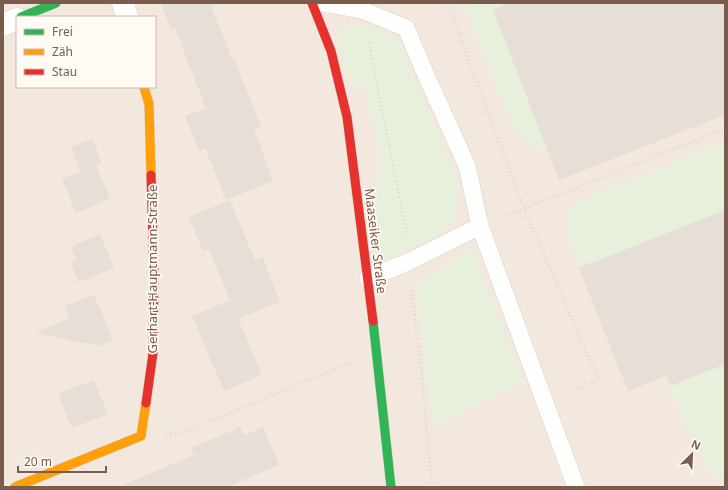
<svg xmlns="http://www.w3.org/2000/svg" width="728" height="490" viewBox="0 0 728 490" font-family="'Noto Sans',sans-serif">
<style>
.residential{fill:#f2e8de;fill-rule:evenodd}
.green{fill:#e7f0db}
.building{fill:#e6ded7}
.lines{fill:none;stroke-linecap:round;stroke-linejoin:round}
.lane-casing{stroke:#d7d1cb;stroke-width:18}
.street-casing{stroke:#d7d1cb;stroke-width:23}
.fast-casing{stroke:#d9d2cb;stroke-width:10}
.slow-casing{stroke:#d9d2cb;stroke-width:10}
.jam-casing{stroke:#d9d2cb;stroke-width:10}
.path{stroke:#dcd5d0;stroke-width:2.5;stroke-dasharray:1 3;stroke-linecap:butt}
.lane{stroke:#fefefd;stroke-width:17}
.street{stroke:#fefefd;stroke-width:22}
.fast{stroke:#30b455;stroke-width:9}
.slow{stroke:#ff9f0a;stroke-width:9}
.jam{stroke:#e5322d;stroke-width:9}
.labels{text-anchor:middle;stroke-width:3.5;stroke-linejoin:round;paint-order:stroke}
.street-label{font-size:13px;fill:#7a5c4d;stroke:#fffaf3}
</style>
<rect width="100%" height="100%" fill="#f9f5f0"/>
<path class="residential" d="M3,3H725V487H3ZM17,17H155V87H17Z"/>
<path class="green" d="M464,3H510L493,10L545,145L534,149L521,135L504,104Z
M347,25H364L387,32L399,40L413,78L455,175L459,197L453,220L427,245L383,258L381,253L372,184L381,181L380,149L365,87L351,85L338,41L340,29Z
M725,142V210L579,268L566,222L575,203Z
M471,247L523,382L434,425L417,303L419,285L449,263Z
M725,364V480L709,471L691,437L671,391L670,386Z"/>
<path class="building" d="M161,3H210L232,60L234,59L261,126L254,129L273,181L226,200L205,148L199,151L185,116L206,108L175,29L171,30Z
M510,3H725V115L559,180L493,10Z
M92,139L102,163L96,165L110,199L76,213L62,179L80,172L71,147Z
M230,200L255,261L263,257L280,302L238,319L209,249L203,251L189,217Z
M725,210V364L670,386L666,376L628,391L579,268Z
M100,234L114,268L79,282L70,262L76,259L71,247Z
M94,295L113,340L99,346L36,333L69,318L64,306Z
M230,300L262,375L224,391L192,316Z
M94,380L108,414L72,428L58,394Z
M240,427L244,435L263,427L279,465L227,487H119L194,455L191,448Z"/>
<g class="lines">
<g class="lane-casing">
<path id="lane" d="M322,3L362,10L406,28L426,75L467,166L480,226L576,487
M368,278L408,262L480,226"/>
</g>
<g class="street-casing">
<path id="street" d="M123,3L127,17
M3,25L17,19"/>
</g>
<g class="fast-casing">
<path id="fast" d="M21,17L56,3
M373,321L391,487"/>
</g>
<g class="slow-casing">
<path id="slow" d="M144,87L149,104L151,175
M15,487L141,436L146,403"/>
</g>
<g class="jam-casing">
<path id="jam" d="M312,3L331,51L347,117L373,321
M146,403L153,353L154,274L151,175"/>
</g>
<path class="path" d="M447,3L524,208L598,379L568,394
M368,39L406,230L407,236
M502,217L725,129
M411,287L420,358L432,487
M167,434L184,432L350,363"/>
<use href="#lane" class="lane"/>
<use href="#street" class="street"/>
<use href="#fast" class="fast"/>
<use href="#slow" class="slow"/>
<use href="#jam" class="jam"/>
</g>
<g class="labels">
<g class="street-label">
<text transform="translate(376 241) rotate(83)" y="5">Maaseiker Straße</text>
<text transform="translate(152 269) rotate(-90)" y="5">Gerhart-Hauptmann-Straße</text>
</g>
</g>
<rect width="728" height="490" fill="none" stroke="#7a5c4d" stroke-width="8"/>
<rect x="16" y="16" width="140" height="72" fill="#fffaf3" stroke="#cabbb1"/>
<rect x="24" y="29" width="20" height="6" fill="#30b455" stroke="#cabbb1"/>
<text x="52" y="36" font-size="12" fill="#7a5c4d">Frei</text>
<rect x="24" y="49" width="20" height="6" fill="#ff9f0a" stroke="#cabbb1"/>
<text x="52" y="56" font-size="12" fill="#7a5c4d">Zäh</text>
<rect x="24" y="69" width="20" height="6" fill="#e5322d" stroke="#cabbb1"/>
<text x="52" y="76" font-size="12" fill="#7a5c4d">Stau</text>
<g transform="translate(692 454) rotate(24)" stroke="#fffaf3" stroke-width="3" paint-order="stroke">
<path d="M0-3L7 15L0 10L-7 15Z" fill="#7a5c4d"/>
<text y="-6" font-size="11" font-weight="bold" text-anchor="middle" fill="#7a5c4d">N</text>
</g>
<path d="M18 466v6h88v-6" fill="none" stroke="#7a5c4d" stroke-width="2"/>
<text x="24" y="466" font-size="12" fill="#7a5c4d" stroke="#fffaf3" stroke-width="3" paint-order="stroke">20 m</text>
</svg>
